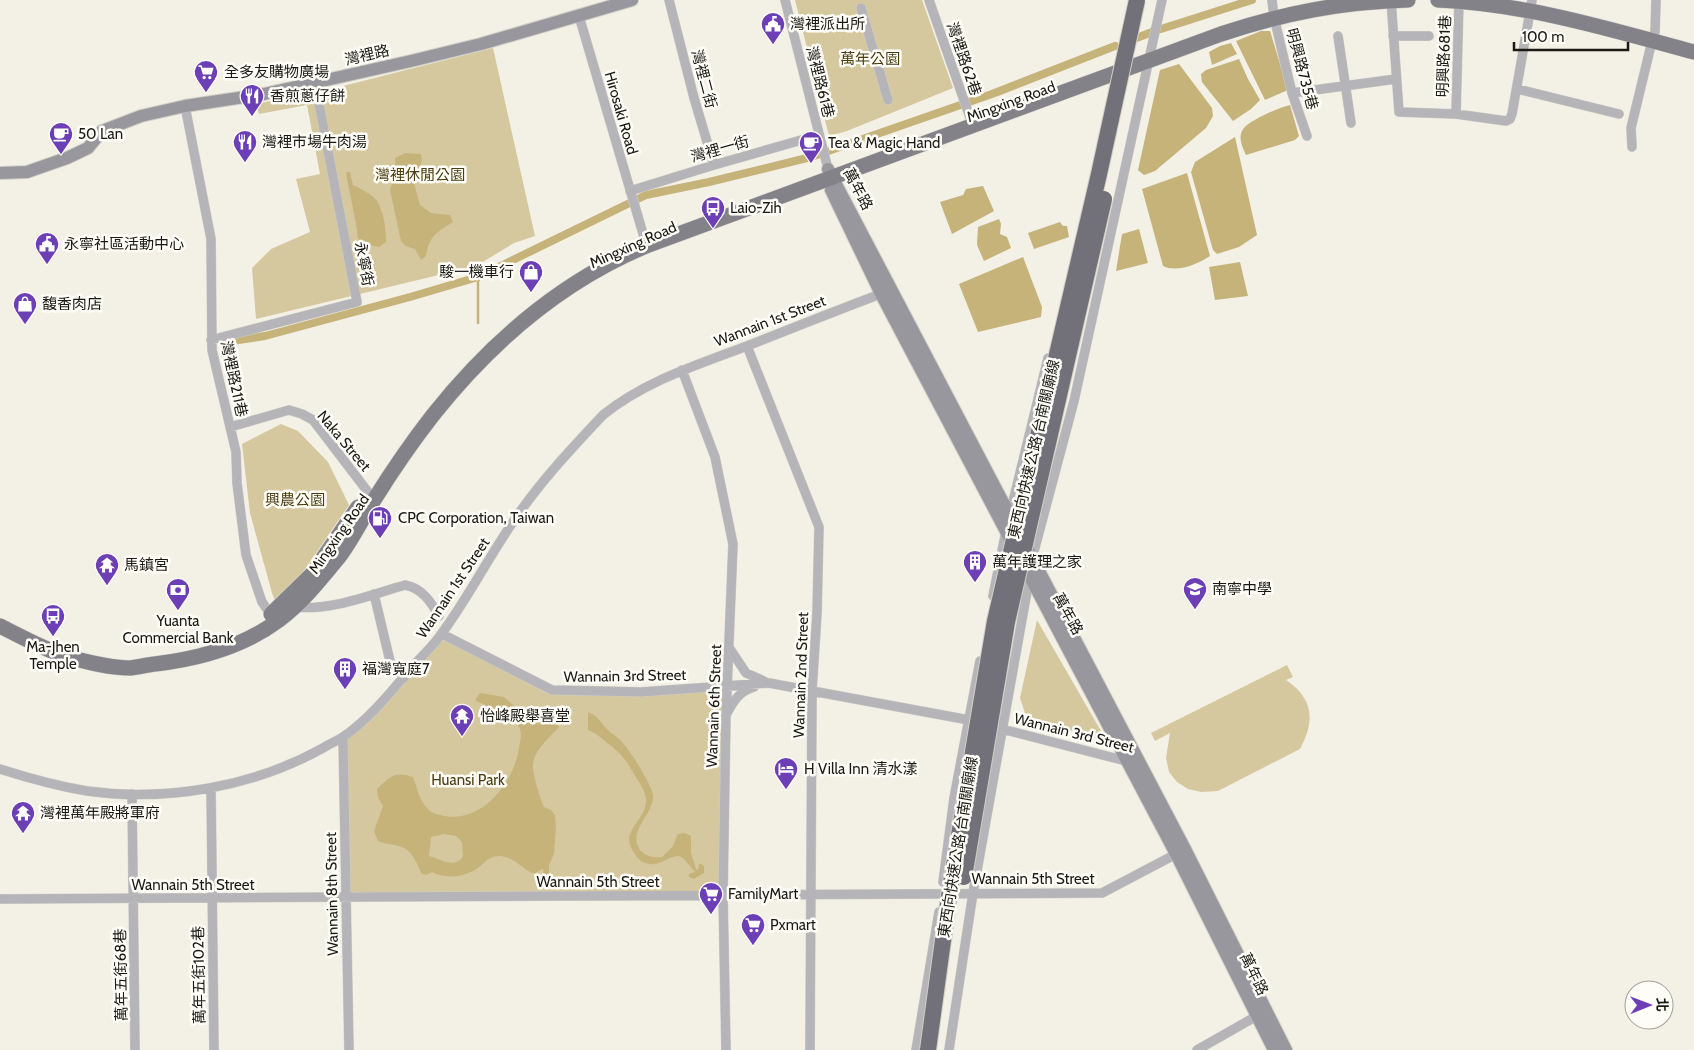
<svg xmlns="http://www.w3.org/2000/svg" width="1694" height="1050" viewBox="0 0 1694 1050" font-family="Cabin,'Noto Sans TC',sans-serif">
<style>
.green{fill:#d5c89e}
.water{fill:#c5b37a;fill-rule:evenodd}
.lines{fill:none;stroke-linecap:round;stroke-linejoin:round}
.stream{stroke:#c5b37a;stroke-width:2.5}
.canal{stroke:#c5b37a;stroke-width:8}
.street-casing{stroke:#d0cec5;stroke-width:10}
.secondary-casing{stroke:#d0cec5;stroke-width:14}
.primary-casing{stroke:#d0cec5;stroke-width:16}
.street{stroke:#b5b4b8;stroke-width:9}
.secondary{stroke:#98979d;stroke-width:12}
.primary{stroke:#838289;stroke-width:15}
.highway-bridge-casing{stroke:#d0cec5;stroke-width:18;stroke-linecap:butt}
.highway-bridge{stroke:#727078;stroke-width:16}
.labels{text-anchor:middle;stroke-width:5;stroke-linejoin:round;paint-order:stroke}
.poi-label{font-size:15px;fill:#1a1916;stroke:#fffdf7;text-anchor:start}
.street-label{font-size:15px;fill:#1a1916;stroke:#fffdf7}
.park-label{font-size:15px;fill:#4a3d0f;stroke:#fffdf7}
</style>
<rect width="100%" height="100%" fill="#f3f0e6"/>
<path class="green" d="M795,0H922L953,88L847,131L829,136Z
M493,48L535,236L514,243L476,266L256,319L252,268L271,249L310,232L296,179L320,174L307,105L259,114L256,104L331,89Z
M281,424L298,431L328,462L349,505L303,572L276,603L272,593L250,513L242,444Z
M1037,620L1101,731L1097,739L1026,716L1020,698Z
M442,634L552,690L727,686L723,894L346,898L343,737Z
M1287,665L1293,677L1286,680C1314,699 1315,721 1300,749L1218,791L1201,792L1188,789L1177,782L1169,772L1166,758L1170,733L1155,741L1151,733Z"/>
<path class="water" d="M1261,31H1270L1288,90L1265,100L1236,41Z
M1231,43L1237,54L1212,65L1209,52L1220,46Z
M1239,59L1248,79L1260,100L1251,109L1233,121L1202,82L1201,74L1206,70Z
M1179,64L1212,108L1213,116L1206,128L1155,171L1144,175L1138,170L1160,70Z
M1290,105L1299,136L1295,140L1246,155C1235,133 1241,127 1260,117C1270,112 1279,108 1290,105Z
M1235,137L1257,235L1239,247L1217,254L1213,250L1191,172L1195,162Z
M405,153L421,154L422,161L414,183L420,205L431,213L450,215L453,222C437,232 429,236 426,256L421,260L415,249L405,246L401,241L390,190L396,172L395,158Z
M346,172H350L353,185C361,189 372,194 377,201C384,212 386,229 386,242L379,247L369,245L358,239C356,216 349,194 346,172Z
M1187,173L1210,256C1198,264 1177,273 1163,266L1142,189Z
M983,186L994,211L952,234L940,202L963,195L966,189Z
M999,219L1001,224L1000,234L1007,237L1011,248L984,261L977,245L978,227Z
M1060,222L1063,226H1067L1069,237L1034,249L1028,233Z
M1139,229L1148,263L1116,271L1122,234Z
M1023,257L1042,307L1041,317L978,332L959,284Z
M1240,262L1248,296L1215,300L1209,267Z
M480,693L504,697L529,719L558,718L554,722L559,727C550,737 535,749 533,764C532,773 540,798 544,807L551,810L555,815L556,827L554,854L549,865V882H545L543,869C539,870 536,874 533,873C525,872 514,856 499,856C487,856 483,866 473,871C461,878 443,878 432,872L426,875L421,873C418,865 413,854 406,849C398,844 387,845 378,841L374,831L383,806L378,798L377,789C391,776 394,771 413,777C417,787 419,800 427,808C432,814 437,814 444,816C483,823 514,782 519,748C520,742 522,735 520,729C517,718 486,706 475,700ZM444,834L456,836L462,842L463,857C453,869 441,859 429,856L431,837Z
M588,712C599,716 602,725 610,732C614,735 619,738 622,742C629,749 652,785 653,795C655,814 625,832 641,851C647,857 655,858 662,857L673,846L678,834L685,833L691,836V853L696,869L698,870L699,864H701L704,866V873L694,879L689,877V874L695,872L684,859L679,856C669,856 659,866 650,864C644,864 638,860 635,854C618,832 644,823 646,802C647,792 639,783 634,774C627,762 622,754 610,745C603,740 597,733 588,730Z"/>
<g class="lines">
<path class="stream" d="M478,277V323"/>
<path class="canal" d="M1161,29L1252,0
M1129,41L1152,32
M225,342L265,336L410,297L478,277L646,195L709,182L811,157L992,94L1115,46"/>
<g class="street-casing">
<path id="street" d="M669,0L694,98L714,165
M785,0L828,169
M929,0L973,126
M1272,0L1274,17L1292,93L1307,136
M1391,0L1399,112L1456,114L1506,121L1510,119L1512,114L1532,0
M861,8L888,100
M579,16L644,237
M1655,32L1656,0
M1338,36L1351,123
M1393,36H1429
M1517,89L1619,114
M1292,93L1396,79
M185,106L211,239L212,350L236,452L237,483L246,555L262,602L272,616
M1456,114L1459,0
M1632,147L1631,128L1652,41
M630,191L714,165L819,135
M211,340L357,302L315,83
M747,346L819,527L817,613L812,691L810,1050
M682,370L715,457L733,544L726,714L723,894L726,1050
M230,427L289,410L302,414L313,420L368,492L375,498
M1009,518L1048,358
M1032,559L1074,401L1162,0
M374,594L390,661L404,678
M993,596L1006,531
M294,607C331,611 370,595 405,585C422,588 431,602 439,616
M442,634L552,690L641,692L769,683L969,720
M730,649L746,673L764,681
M727,713C734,700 740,691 754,687
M1002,729L1130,762
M343,737L349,1050
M0,769C28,778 57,786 87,791C166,802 253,787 323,748C329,744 337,741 343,737C371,718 392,690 414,665C423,655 434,645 442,633C468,598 488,558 513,522C539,483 571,449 603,415C645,381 697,365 747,346C793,328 840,309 886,292
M211,788L214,1050
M132,794L135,1050
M943,882L954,798L980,661
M0,899L1102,893L1180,852
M916,1050L939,912
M949,1050L973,893L1030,575
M1197,1050L1262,1013"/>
</g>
<g class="secondary-casing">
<path id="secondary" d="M828,169L1185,849L1286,1050
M0,173L27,172L67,158L88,148L102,131L141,116L185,106L264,94L411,61L481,44L632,0
M831,190L881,294L1176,854L1274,1050"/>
</g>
<g class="primary-casing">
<path id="primary" d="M1438,0C1527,4 1609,29 1694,52
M271,614L312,574L358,507
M0,626C22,637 45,650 68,657C87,662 110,668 130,668C138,667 147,665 155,664C198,659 243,647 279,620C302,603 321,579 339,557C352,540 362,519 374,500C392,471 412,442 433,415C491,342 560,282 646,246L1221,34C1285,13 1341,2 1408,0"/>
</g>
<use href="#street" class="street"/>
<use href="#secondary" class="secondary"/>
<use href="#primary" class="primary"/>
<g class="highway-bridge-casing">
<path id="highway-bridge" d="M964,877L1007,622L1104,199
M928,1050L950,889L995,621L1099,174L1137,0"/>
</g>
<use href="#highway-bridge" class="highway-bridge"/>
</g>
<defs>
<g id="civic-pin" transform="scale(1.25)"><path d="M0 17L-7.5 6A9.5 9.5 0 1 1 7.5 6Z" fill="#6d3fb7" stroke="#fffdf7"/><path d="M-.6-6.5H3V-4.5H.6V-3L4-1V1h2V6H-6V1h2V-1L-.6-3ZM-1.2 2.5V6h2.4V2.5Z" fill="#fff"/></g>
<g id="supermarket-pin" transform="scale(1.25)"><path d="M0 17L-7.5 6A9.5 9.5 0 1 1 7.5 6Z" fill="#6d3fb7" stroke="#fffdf7"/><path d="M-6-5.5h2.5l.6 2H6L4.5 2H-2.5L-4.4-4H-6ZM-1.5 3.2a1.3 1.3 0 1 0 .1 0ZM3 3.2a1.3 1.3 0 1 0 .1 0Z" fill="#fff"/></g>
<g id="restaurant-pin" transform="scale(1.25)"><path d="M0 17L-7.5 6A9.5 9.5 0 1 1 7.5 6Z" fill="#6d3fb7" stroke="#fffdf7"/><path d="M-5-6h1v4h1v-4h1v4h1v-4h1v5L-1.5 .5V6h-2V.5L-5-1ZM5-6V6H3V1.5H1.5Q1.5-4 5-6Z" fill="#fff"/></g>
<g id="cafe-pin" transform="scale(1.25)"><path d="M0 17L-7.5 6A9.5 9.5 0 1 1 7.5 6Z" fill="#6d3fb7" stroke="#fffdf7"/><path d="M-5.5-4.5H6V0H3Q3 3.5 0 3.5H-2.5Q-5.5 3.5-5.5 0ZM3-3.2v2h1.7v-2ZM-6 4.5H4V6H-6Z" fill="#fff"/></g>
<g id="bus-pin" transform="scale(1.25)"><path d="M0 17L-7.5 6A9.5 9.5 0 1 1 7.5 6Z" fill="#6d3fb7" stroke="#fffdf7"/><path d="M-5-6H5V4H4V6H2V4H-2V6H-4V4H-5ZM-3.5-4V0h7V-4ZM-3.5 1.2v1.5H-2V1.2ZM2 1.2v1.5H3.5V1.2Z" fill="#fff"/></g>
<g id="shop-pin" transform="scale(1.25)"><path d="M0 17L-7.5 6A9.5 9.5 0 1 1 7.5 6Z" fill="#6d3fb7" stroke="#fffdf7"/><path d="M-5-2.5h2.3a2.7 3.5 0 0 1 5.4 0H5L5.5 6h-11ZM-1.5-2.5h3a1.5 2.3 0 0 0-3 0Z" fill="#fff"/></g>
<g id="fuel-pin" transform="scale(1.25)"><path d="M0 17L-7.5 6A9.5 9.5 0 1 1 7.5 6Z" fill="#6d3fb7" stroke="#fffdf7"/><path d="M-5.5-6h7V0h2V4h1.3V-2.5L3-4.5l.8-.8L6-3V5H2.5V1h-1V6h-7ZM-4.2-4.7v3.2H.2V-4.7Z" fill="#fff"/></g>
<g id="building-pin" transform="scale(1.25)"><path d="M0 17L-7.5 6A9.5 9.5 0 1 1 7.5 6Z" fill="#6d3fb7" stroke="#fffdf7"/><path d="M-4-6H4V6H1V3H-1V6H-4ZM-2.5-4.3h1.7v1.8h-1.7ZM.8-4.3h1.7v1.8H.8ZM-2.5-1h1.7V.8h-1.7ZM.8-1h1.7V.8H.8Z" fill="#fff"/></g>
<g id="temple-pin" transform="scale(1.25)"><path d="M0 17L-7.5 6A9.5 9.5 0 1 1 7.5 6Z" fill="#6d3fb7" stroke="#fffdf7"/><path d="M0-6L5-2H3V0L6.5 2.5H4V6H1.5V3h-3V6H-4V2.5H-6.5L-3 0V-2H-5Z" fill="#fff"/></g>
<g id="school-pin" transform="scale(1.25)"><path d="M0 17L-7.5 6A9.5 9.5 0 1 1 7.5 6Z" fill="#6d3fb7" stroke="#fffdf7"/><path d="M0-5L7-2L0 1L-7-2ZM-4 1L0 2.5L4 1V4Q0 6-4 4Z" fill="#fff"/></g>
<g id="bank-pin" transform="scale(1.25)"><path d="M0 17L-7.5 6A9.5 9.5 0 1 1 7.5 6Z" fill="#6d3fb7" stroke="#fffdf7"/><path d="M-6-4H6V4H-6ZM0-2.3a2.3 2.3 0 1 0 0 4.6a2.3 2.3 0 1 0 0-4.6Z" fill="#fff"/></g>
<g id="hotel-pin" transform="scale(1.25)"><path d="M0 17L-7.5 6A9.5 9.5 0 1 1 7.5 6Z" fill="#6d3fb7" stroke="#fffdf7"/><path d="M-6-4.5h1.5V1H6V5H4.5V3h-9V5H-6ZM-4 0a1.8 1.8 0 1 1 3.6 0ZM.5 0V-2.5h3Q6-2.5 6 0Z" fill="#fff"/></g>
</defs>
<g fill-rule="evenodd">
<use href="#civic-pin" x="773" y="24"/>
<use href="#supermarket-pin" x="206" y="72"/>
<use href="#restaurant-pin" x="252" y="96"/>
<use href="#cafe-pin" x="61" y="134"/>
<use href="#restaurant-pin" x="245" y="142"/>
<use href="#cafe-pin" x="811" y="143"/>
<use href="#bus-pin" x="713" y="208"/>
<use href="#civic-pin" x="47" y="244"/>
<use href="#shop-pin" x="531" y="272"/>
<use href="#shop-pin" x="25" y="304"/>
<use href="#fuel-pin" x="380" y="518"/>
<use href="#building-pin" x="975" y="562"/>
<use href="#temple-pin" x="107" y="565"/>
<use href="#school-pin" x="1195" y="589"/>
<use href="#bank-pin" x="178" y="590"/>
<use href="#bus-pin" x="53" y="616"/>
<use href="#building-pin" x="345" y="669"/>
<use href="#temple-pin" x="462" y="716"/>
<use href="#hotel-pin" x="786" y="769"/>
<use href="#temple-pin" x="23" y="813"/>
<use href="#supermarket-pin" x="711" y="894"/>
<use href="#supermarket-pin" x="753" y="925"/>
</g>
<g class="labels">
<g class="poi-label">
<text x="790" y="29">灣裡派出所</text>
<text x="224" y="77">全多友購物廣場</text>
<text x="270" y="101">香煎蔥仔餅</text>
<text x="78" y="139">50 Lan</text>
<text x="262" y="147">灣裡市場牛肉湯</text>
<text x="828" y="148">Tea &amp; Magic Hand</text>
<text x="730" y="213">Laio-Zih</text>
<text x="64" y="249">永寧社區活動中心</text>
<text x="514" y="277" text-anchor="end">駿一機車行</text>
<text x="42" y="309">馥香肉店</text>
<text x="398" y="523">CPC Corporation, Taiwan</text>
<text x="992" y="567">萬年護理之家</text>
<text x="124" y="570">馬鎮宮</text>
<text x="1212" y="594">南寧中學</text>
<text x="178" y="626" text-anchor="middle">Yuanta<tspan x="178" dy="17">Commercial Bank</tspan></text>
<text x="53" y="652" text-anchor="middle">Ma-Jhen<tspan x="53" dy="17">Temple</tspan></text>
<text x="362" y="674">福灣寬庭7</text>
<text x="480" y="721">怡峰殿舉喜堂</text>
<text x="804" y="774">H Villa Inn 清水漾</text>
<text x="40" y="818">灣裡萬年殿將軍府</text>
<text x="728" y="899">FamilyMart</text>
<text x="770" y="930">Pxmart</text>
</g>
<g class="street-label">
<text transform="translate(367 55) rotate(-13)" y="5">灣裡路</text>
<text transform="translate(1444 56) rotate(-88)" y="5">明興路681巷</text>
<text transform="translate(964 59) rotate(71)" y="5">灣裡路62巷</text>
<text transform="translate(1302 69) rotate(75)" y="5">明興路735巷</text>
<text transform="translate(704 79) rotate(75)" y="5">灣裡二街</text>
<text transform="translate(820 82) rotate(76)" y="5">灣裡路61巷</text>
<text transform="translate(1011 102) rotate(-20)" y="5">Mingxing Road</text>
<text transform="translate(621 113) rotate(74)" y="5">Hirosaki Road</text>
<text transform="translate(720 149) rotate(-16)" y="5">灣裡一街</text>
<text transform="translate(858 189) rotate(62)" y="5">萬年路</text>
<text transform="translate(633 245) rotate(-24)" y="5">Mingxing Road</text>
<text transform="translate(364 264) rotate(79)" y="5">永寧街</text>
<text transform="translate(770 321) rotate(-21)" y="5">Wannain 1st Street</text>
<text transform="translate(234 379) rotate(78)" y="5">灣裡路211巷</text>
<text transform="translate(344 441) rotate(50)" y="5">Naka Street</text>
<text transform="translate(1034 449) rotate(-77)" y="5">東西向快速公路 台南關廟線</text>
<text transform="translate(339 534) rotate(-55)" y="5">Mingxing Road</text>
<text transform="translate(453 588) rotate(-56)" y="5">Wannain 1st Street</text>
<text transform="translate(1068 614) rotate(61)" y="5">萬年路</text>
<text transform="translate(801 675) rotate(-88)" y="5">Wannain 2nd Street</text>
<text transform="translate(625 676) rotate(-1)" y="5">Wannain 3rd Street</text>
<text transform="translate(714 706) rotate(-88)" y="5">Wannain 6th Street</text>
<text transform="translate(1074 733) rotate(14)" y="5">Wannain 3rd Street</text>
<text transform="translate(958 847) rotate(-81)" y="5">東西向快速公路 台南關廟線</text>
<text x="1033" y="884">Wannain 5th Street</text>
<text x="598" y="887">Wannain 5th Street</text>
<text x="193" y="890">Wannain 5th Street</text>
<text transform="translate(332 894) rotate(-91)" y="5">Wannain 8th Street</text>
<text transform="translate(1254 974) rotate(64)" y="5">萬年路</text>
<text transform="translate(121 975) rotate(-91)" y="5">萬年五街68巷</text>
<text transform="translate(199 975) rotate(-91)" y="5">萬年五街102巷</text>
</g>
<g class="park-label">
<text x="870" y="64">萬年公園</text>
<text x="420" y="180">灣裡休閒公園</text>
<text x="295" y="505">興農公園</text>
<text x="468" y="785">Huansi Park</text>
</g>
</g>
<g transform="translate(1649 1005) rotate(89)"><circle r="24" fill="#fffdf7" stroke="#a3a29d"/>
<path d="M0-4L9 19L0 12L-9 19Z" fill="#6d3fb7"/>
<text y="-8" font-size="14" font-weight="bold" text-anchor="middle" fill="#1a1916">北</text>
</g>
<path d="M1514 42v8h114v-8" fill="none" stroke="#1a1916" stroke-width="2.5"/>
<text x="1522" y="42" font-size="15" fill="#1a1916" stroke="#fffdf7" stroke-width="4" paint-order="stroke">100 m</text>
</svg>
